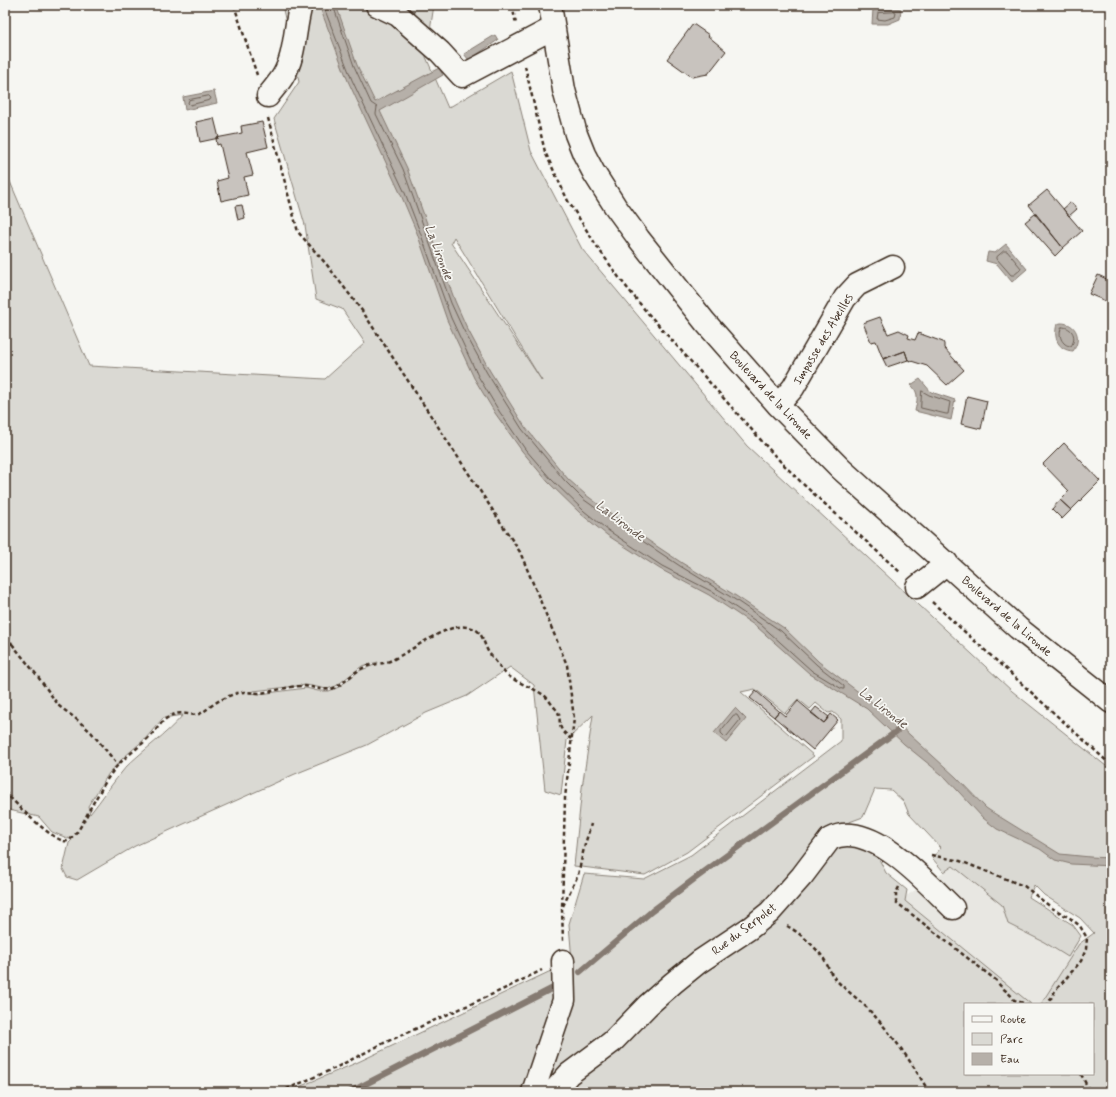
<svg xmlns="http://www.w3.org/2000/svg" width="1116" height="1097" viewBox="0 0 1116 1097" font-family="Mynerve,sans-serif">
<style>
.built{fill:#e8e7e2}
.green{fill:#dad9d3;stroke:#8a8278;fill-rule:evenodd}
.water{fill:#b6b0a9;stroke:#857a71}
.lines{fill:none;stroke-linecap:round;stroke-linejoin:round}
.shore{stroke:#6c6056;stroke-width:1}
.stream{stroke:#857a71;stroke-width:6}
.building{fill:#c8c3be;stroke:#3b2a1e}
.minor-casing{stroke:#3b2a1e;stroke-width:25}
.path{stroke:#3b2a1e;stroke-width:2.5;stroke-dasharray:4 3;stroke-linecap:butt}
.minor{stroke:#f6f6f2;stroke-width:22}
.labels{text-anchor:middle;stroke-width:3.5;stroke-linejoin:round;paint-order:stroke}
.street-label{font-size:12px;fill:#3b2a1e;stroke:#f6f6f2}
.water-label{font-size:13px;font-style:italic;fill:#605248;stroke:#f6f6f2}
</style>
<rect width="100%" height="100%" fill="#f6f6f2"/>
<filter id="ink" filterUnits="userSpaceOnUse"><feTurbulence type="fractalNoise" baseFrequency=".025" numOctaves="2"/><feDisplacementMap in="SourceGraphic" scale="8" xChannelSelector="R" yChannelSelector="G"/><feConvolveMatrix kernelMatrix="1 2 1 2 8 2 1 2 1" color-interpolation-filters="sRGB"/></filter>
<g filter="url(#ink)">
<path class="built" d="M953,866L1022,897L1079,944L1041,1004H1030L900,900Z"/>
<path class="green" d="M282,5H434L426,57L448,108L511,71L531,151L582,249L747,446L1012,691L1111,770V1092H406L398,1090L397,1092H287L356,1063L572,961L569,924L584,874L644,879L691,855L841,741V719L833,712L828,713L816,703L810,709L798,699L785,713L755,689L741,692L814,756L687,852L645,875L574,866L582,788L593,715L567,740L561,795L545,790L534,685L510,667L467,696L426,713L367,745L295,774L135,846L77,880L67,877L63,869L69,843L72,840L52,832L39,817L5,809V170L89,366L325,379L365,343L342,309L316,299L305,225L274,119L299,82ZM454,237L542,381L451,243ZM378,662L377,664L359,671L339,687L329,691H318L306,688L260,694L249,693L253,691L306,685L327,689L336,686L362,666ZM183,715C166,735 144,749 126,767C113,782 102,799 90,814L88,806L109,773L123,758L146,738L163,718ZM875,789L891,790L904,802L909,814L941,848L932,858L944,872L953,866L1002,905L1008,924L1044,942L1068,957L1081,936L1073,925L1029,897L1034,885L1044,895L1080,918L1094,933L1079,944L1041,1004H1093V1074H965V1004H1031L905,901L907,890L886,873L877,855L861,848L833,828L863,817Z"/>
<path class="water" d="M319,5H336L357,65L375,102L439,68L443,75L380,111L407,168L455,301L467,328L490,371L525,427L568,479L586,495L637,533L682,563L736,596L784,628L819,662L873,703L899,725L956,777L986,808L992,812L1060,854L1090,857L1111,858V866L1071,864L1055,860L1040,849L997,829L983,818L946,778L904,744L867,709L810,674L757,627L709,595L660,569L607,535L581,514L548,482L522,451L495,413L474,378L447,320L417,233L401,195L348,81Z
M877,8H895L901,9L900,19L888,24H872L873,9Z
M495,35L498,40L469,60L464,54Z
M214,91L217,103L185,110L183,97Z
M1006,244L1027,269L1012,282L997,264L986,261L988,252L995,253Z
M1061,323C1077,323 1082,339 1073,351C1058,350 1053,338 1057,324Z
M920,379L931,392L955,400L951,420L915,411C917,401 920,393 911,385Z
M735,708L746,719L726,743L714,733Z"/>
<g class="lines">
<path class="shore" d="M323,5L352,80L405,193L420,232L451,318L478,376L499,411L525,449L551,479L584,511L609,531L662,566L711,591L760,624L812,671L842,689H844V686L817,665L781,631L734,599L680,566L635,536L583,499L565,481L522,429L487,373L463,329L451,303L403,169L376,114L377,107L371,103L354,66L333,5
M894,12L896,13L895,17L885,20L877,19L878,13Z
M209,96L211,98L210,100L190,105L188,103L189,100Z
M1004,251H1007L1021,268L1020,270L1014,275H1011L997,259V257Z
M1062,327C1073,327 1077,338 1071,346C1062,346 1057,334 1062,327Z
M922,391L929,395L950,402L948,414H946L921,408Z
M734,715H737L740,720L727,736L725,737L721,733V731Z"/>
<path class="stream" d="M580,972L652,911L693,880L897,731
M350,1092L553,988"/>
</g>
<path class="building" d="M693,24L709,35L708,36L726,51L708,74L692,77L667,59Z
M214,118L219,138L200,142L196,122Z
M262,122L268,147L247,152L253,175L244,177L248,195L221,201L217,181L228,178L220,144L217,145L216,138L242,133L241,126Z
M1047,190L1082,231L1063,248L1029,205Z
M1071,202L1077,209L1069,216L1063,209Z
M242,205L245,218L238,220L235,206Z
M1035,214L1063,248L1055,256L1025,222Z
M1098,275L1111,281V306L1110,303L1089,294Z
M880,317L888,334L899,330L909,335L908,338L915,340L918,333L943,342L944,344V348L964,370L947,385L927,366L908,360L905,351L883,359L876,341L871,342L863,323Z
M905,351L908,360L887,367L883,359Z
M967,396L987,401L981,429L961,424Z
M1064,443L1100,481L1071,510L1060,500L1069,491L1043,464Z
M1060,500L1071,510L1062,519L1052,509Z
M756,691L779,711L774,717L750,698Z
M798,701L824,723L831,714L838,720L813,750L774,717L779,711L785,716Z
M816,707L829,717L824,723L811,713Z"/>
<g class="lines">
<g class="minor-casing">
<path id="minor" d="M377,5L398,15L440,52L462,76L553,28
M550,5L564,90L576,134L584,154L594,173L615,206L639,239L705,322L778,405L841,469L1018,628L1111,702
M268,96C273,89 279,83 283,76C296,55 294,28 301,5
M778,405L793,388L845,298L857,285L893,267
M917,587L947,563
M533,1092L564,1000L563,961
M553,1092L569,1074L612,1042L648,1005L673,983L699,962L750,928L770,912L802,876L830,839C870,818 927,883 953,908"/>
</g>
<path class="path" d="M234,5L257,75
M512,5L516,24
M525,66L545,152L568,201L598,248L620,279L645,310L776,457L804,485L901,573
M268,118L298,232L327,265L363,312L520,552L567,665L574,718L565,798L562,909L563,941
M932,602L1111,765
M5,629L12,644L5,658
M12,644L36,674L59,706L75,718L91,732L118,765
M5,792C14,802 55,844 67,841C77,838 87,814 92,805C100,792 107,777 118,765C127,755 140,747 150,736C156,731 161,722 167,718C182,708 187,717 199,714C204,712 207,709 211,706C219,700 228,696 237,693C245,691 251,693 259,693C273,692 288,686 302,686C314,686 322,692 334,688C344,684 351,674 361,669C371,663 382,665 392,660C412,651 446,623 467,627C484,629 482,642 489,653C494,659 500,667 505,673C517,684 534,687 546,697C549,700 552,705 555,708C561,715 559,717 560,725C561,731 567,735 571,739
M931,855L960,861L1024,886L1052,908L1070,918L1080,926L1087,938L1086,949L1081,961L1055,991L1048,1004
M899,887L896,893V902L997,981C1001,989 1010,992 1014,1000L1026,1004
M563,906L578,875L584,848L591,824
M787,926C799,932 814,946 822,956C828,964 830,975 838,982C848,992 860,1000 870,1011C893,1035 912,1063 929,1092
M1081,1074L1090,1092
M280,1092L333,1069L384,1043L502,990L542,970"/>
<use href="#minor" class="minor"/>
</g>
</g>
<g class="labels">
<g class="street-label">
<text transform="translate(823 339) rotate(-59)" y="4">Impasse des Abeilles</text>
<text transform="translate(771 395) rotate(47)" y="4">Boulevard de la Lironde</text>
<text transform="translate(1007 616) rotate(41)" y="4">Boulevard de la Lironde</text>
<text transform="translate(744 929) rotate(-37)" y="4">Rue du Serpolet</text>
</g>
<g class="water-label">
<text transform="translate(440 252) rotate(69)" y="5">La Lironde</text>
<text transform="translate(621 520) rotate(37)" y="5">La Lironde</text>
<text transform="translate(884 707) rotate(38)" y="5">La Lironde</text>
</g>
</g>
<rect width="1116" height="1097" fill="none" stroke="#f6f6f2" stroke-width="20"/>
<rect x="10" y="10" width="1096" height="1077" fill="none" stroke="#3b2a1e" stroke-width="1.5" filter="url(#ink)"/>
<rect x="964" y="1003" width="130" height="72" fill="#f6f6f2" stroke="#aba49d"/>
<rect x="972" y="1016" width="20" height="6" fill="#f6f6f2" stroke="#aba49d"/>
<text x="1000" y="1023" font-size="12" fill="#3b2a1e">Route</text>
<rect x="972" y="1033" width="20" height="12" fill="#dad9d3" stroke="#aba49d"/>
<text x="1000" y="1043" font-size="12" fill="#3b2a1e">Parc</text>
<rect x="972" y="1053" width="20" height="12" fill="#b6b0a9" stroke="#aba49d"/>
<text x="1000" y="1063" font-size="12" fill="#3b2a1e">Eau</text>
</svg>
